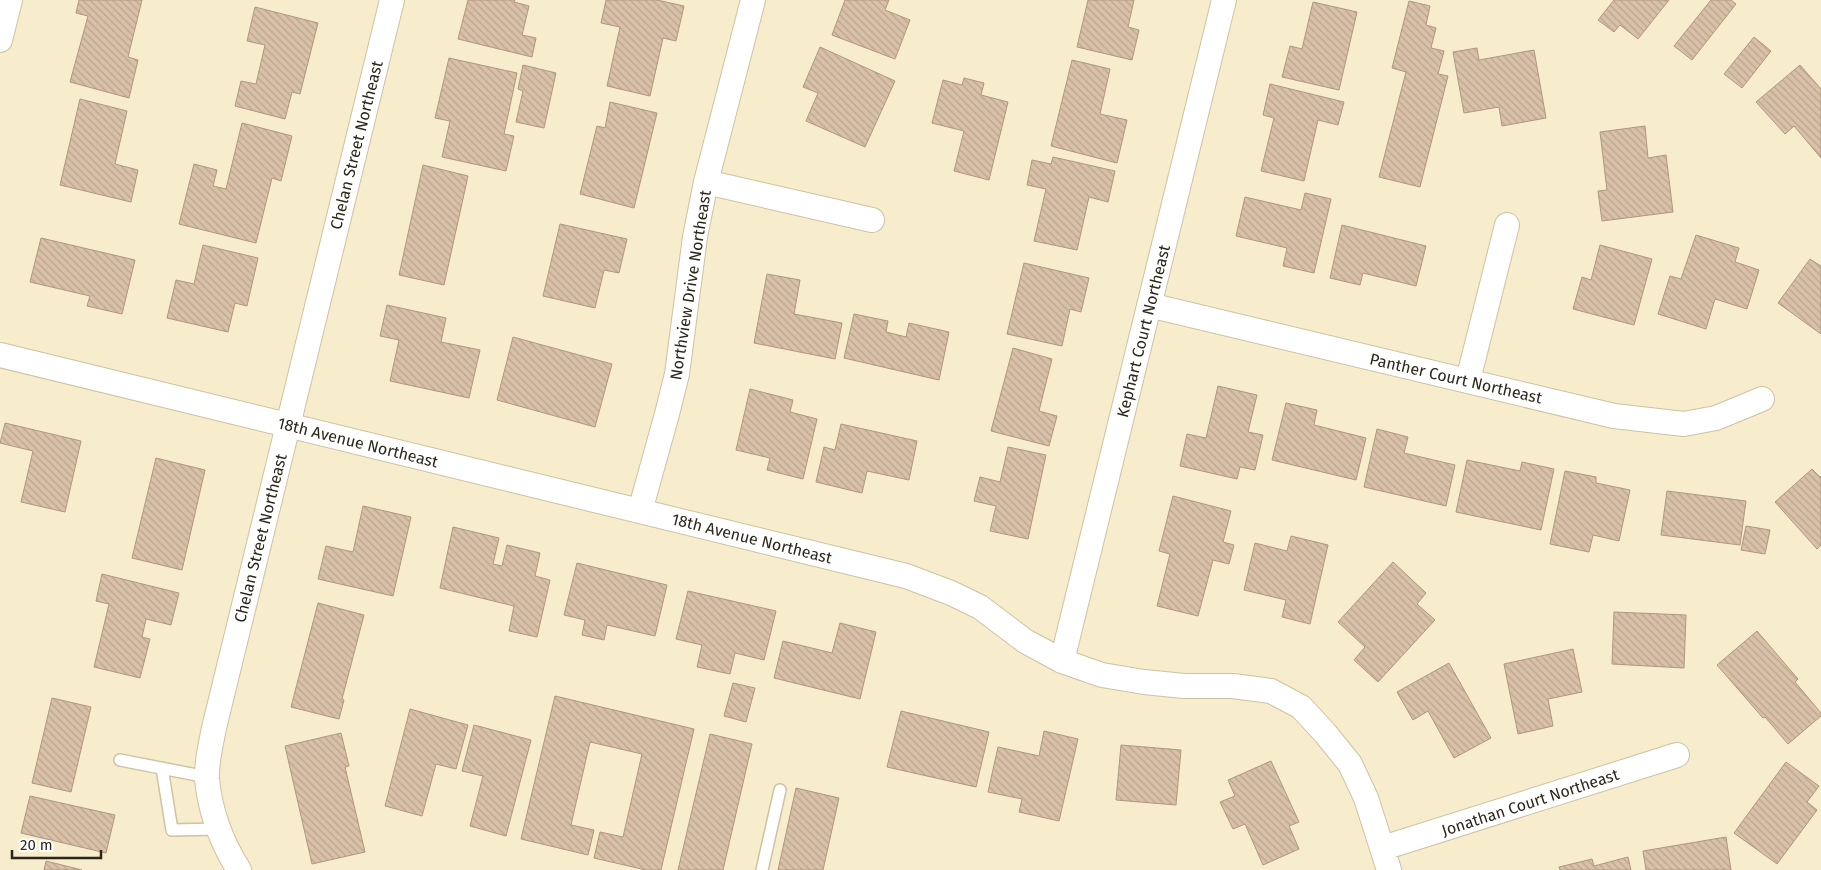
<svg xmlns="http://www.w3.org/2000/svg" width="1821" height="870" viewBox="0 0 1821 870" font-family="'Fira Sans',sans-serif">
<style>
.building{fill:url(#building-back-hatch);stroke:#af977f}
.lines{fill:none;stroke-linecap:round;stroke-linejoin:round}
.service-casing{stroke:#cdc2a3;stroke-width:14}
.minor-casing{stroke:#cdc2a3;stroke-width:26}
.service{stroke:#fff;stroke-width:11}
.minor{stroke:#fff;stroke-width:24}
.labels{text-anchor:middle;stroke-width:5;stroke-linejoin:round;paint-order:stroke}
.street-label{font-size:16px;fill:#2b271b;stroke:#fff}
</style>
<defs>
<pattern id="building-back-hatch" width="6" height="6" patternUnits="userSpaceOnUse" patternTransform="scale(1.25)"><rect width="6" height="6" fill="#d9c0a8"/><path d="M-1 5l2 2M0 0l6 6M5-1l2 2" fill="none" stroke="#baa590"/></pattern>
</defs>
<rect width="100%" height="100%" fill="#f7eccb"/>
<path class="building" d="M79,0H142L128,57L138,60L129,98L70,82L88,16L76,13Z
M468,0H515L514,2L529,6L522,35L536,38L532,57L458,39Z
M606,0H657L684,6L676,41L663,38L650,96L607,86L620,27L601,23Z
M845,0H889L885,10L910,20L895,59L832,35Z
M1088,0H1134L1128,27L1139,30L1132,60L1077,47Z
M1614,0H1669L1638,39L1620,25L1614,32L1598,20Z
M1711,0H1731L1736,4L1692,60L1674,46Z
M1409,1L1430,6L1426,25L1436,28L1431,48L1444,51L1438,74L1448,76L1420,187L1379,177L1406,72L1392,68Z
M1313,2L1357,12L1339,90L1282,77L1290,46L1302,49Z
M255,7L318,23L300,94L292,92L285,119L235,106L241,81L256,84L265,45L247,41Z
M1754,37L1771,51L1742,88L1724,74Z
M820,47L895,81L865,147L806,121L818,93L803,87Z
M1477,48L1479,60L1534,50L1546,118L1502,126L1499,107L1464,113L1453,52Z
M449,58L517,73L504,134L514,136L506,171L442,157L450,121L435,118Z
M1072,60L1110,69L1100,114L1127,120L1117,163L1051,146Z
M523,65L556,73L544,128L516,122L523,91L518,89Z
M1800,65L1821,89V158L1794,126L1785,134L1756,102Z
M964,78L984,83L981,95L1008,102L989,180L954,171L964,131L932,123L943,80L962,85Z
M1270,84L1344,102L1338,125L1318,120L1304,181L1261,171L1274,118L1263,115Z
M80,99L127,111L115,164L138,170L131,202L60,185Z
M610,102L657,113L634,208L580,194L597,126L605,128Z
M242,123L292,136L281,181L272,178L256,243L179,224L194,164L217,170L213,186L226,189Z
M1645,126L1648,158L1666,155L1673,212L1602,221L1598,191L1607,190L1600,132Z
M1053,157L1115,171L1108,202L1089,197L1077,250L1034,241L1046,189L1027,185L1032,160L1051,164Z
M423,165L468,176L444,285L399,275Z
M1305,193L1331,199L1314,273L1283,266L1287,248L1236,236L1245,197L1301,210Z
M560,224L627,239L619,273L604,270L595,308L543,296Z
M1342,225L1426,246L1416,286L1363,273L1360,285L1330,278Z
M1696,235L1739,248L1735,262L1759,270L1747,309L1715,299L1706,329L1658,314L1670,276L1681,279Z
M41,238L135,260L122,314L87,306L90,296L30,282Z
M203,245L258,258L247,306L235,303L228,332L167,318L176,280L194,284Z
M1600,245L1652,259L1634,325L1573,309L1582,277L1591,280Z
M1810,259L1821,266V334L1778,303Z
M1024,263L1089,278L1081,312L1070,309L1062,346L1007,334Z
M767,274L800,280L794,314L842,323L835,359L754,343Z
M387,305L446,318L441,342L480,350L469,398L390,381L399,340L380,336Z
M854,314L888,321L886,332L906,337L909,323L949,332L939,380L844,358Z
M513,337L612,364L595,427L497,400Z
M1013,348L1052,359L1039,411L1057,416L1049,446L991,431Z
M1218,386L1257,395L1248,432L1263,435L1255,470L1240,467L1237,479L1180,466L1187,434L1206,438Z
M750,389L793,400L790,412L817,419L803,479L767,470L770,458L736,450Z
M1286,403L1317,410L1314,425L1366,438L1356,480L1272,460Z
M5,423L81,441L65,512L21,502L33,451L0,443Z
M841,424L917,441L909,480L867,471L862,493L816,482L824,447L835,450Z
M1377,429L1408,437L1404,453L1455,465L1446,506L1364,487Z
M1008,447L1046,455L1028,539L990,531L996,506L974,501L980,477L1000,482Z
M156,458L205,470L182,570L132,558Z
M1467,460L1520,471L1522,462L1554,469L1541,530L1456,512Z
M1812,469L1820,477L1821,476V545L1817,549L1775,502Z
M1565,471L1596,477V483L1630,490L1619,541L1593,535L1589,552L1550,544Z
M1667,491L1746,501L1740,545L1661,535Z
M1173,496L1231,511L1223,542L1234,545L1229,564L1213,560L1198,616L1157,606L1170,554L1159,551Z
M363,506L411,517L393,596L318,579L326,546L353,552Z
M1746,526L1770,530L1765,554L1741,550Z
M453,527L499,538L493,564L502,566L507,545L540,553L535,576L550,580L537,637L509,631L514,606L440,588Z
M1291,536L1328,545L1310,624L1282,617L1286,600L1244,590L1255,543L1287,551Z
M1393,562L1426,593L1417,604L1435,620L1378,682L1354,660L1365,647L1338,622Z
M577,563L667,585L655,636L607,625L604,640L582,635L585,620L564,615Z
M102,574L179,593L171,625L146,619L142,637L150,639L140,678L94,667L109,604L96,601Z
M688,591L776,611L764,660L735,653L730,674L697,667L702,645L676,639Z
M318,603L364,615L342,699L344,700L339,719L291,707Z
M1614,612L1686,615L1684,668L1612,664Z
M840,623L876,632L860,699L774,678L783,641L832,653Z
M1757,631L1798,679L1795,682L1821,713V716L1788,744L1765,717L1763,718L1717,665Z
M1573,649L1582,692L1548,699L1553,726L1518,734L1504,664Z
M1449,663L1491,738L1454,758L1428,711L1413,720L1397,692Z
M733,683L755,688L746,722L724,716Z
M555,696L694,729L661,870H646L594,858L600,832L623,837L642,754L590,742L571,825L594,830L588,855L521,839Z
M52,698L91,707L71,792L32,783Z
M410,709L468,725L456,769L436,764L422,816L385,806Z
M901,711L989,732L976,787L887,767Z
M474,725L531,740L506,836L470,826L483,776L462,771Z
M1044,731L1078,739L1059,821L1019,812L1022,799L988,792L998,747L1039,756Z
M341,733L349,766L345,767L365,852L312,864L285,746Z
M710,734L752,744L723,870H678Z
M1121,745L1181,750L1176,805L1116,800Z
M1271,761L1299,822L1289,826L1299,849L1263,865L1245,824L1233,829L1220,802L1235,796L1228,780Z
M1786,762L1819,786L1807,802L1817,810L1777,864L1734,833Z
M796,788L839,798L823,870H778Z
M30,796L115,815L106,853L21,833Z
M1726,837L1731,870H1646L1643,851Z
M1628,857L1631,870H1560L1559,867L1592,859L1594,866Z
M46,861L82,870H44Z"/>
<g class="lines">
<g class="service-casing">
<path id="service" d="M120,760L207,777
M162,768L172,830L219,829
M762,870L780,790"/>
</g>
<g class="minor-casing">
<path id="minor" d="M0,40L10,0
M706,182L872,220
M1149,305L1614,416L1684,424L1716,418L1762,399
M0,355L906,576L951,593L980,607L1025,641L1062,661L1102,675L1144,682L1184,686H1233L1271,691L1301,707L1325,733L1350,764L1366,798L1389,870
M1468,380L1507,225
M640,511L667,414L677,374L695,237L706,182L753,0
M1062,661L1224,0
M1383,848L1677,755
M239,870C222,843 210,811 207,779C206,763 211,744 214,728L392,0"/>
</g>
<use href="#service" class="service"/>
<use href="#minor" class="minor"/>
</g>
<g class="labels">
<g class="street-label">
<text transform="translate(356 145) rotate(-76)" y="6">Chelan Street Northeast</text>
<text transform="translate(690 285) rotate(-81)" y="6">Northview Drive Northeast</text>
<text transform="translate(1143 331) rotate(-76)" y="6">Kephart Court Northeast</text>
<text transform="translate(1456 378) rotate(13)" y="6">Panther Court Northeast</text>
<text transform="translate(358 442) rotate(14)" y="6">18th Avenue Northeast</text>
<text transform="translate(260 538) rotate(-76)" y="6">Chelan Street Northeast</text>
<text transform="translate(752 538) rotate(14)" y="6">18th Avenue Northeast</text>
<text transform="translate(1530 802) rotate(-18)" y="6">Jonathan Court Northeast</text>
</g>
</g>
<path d="M12 850v8h89v-8" fill="none" stroke="#2b271b" stroke-width="2.5"/>
<text x="20" y="850" font-size="15" fill="#2b271b" stroke="#ffffff" stroke-width="4" paint-order="stroke">20 m</text>
</svg>
